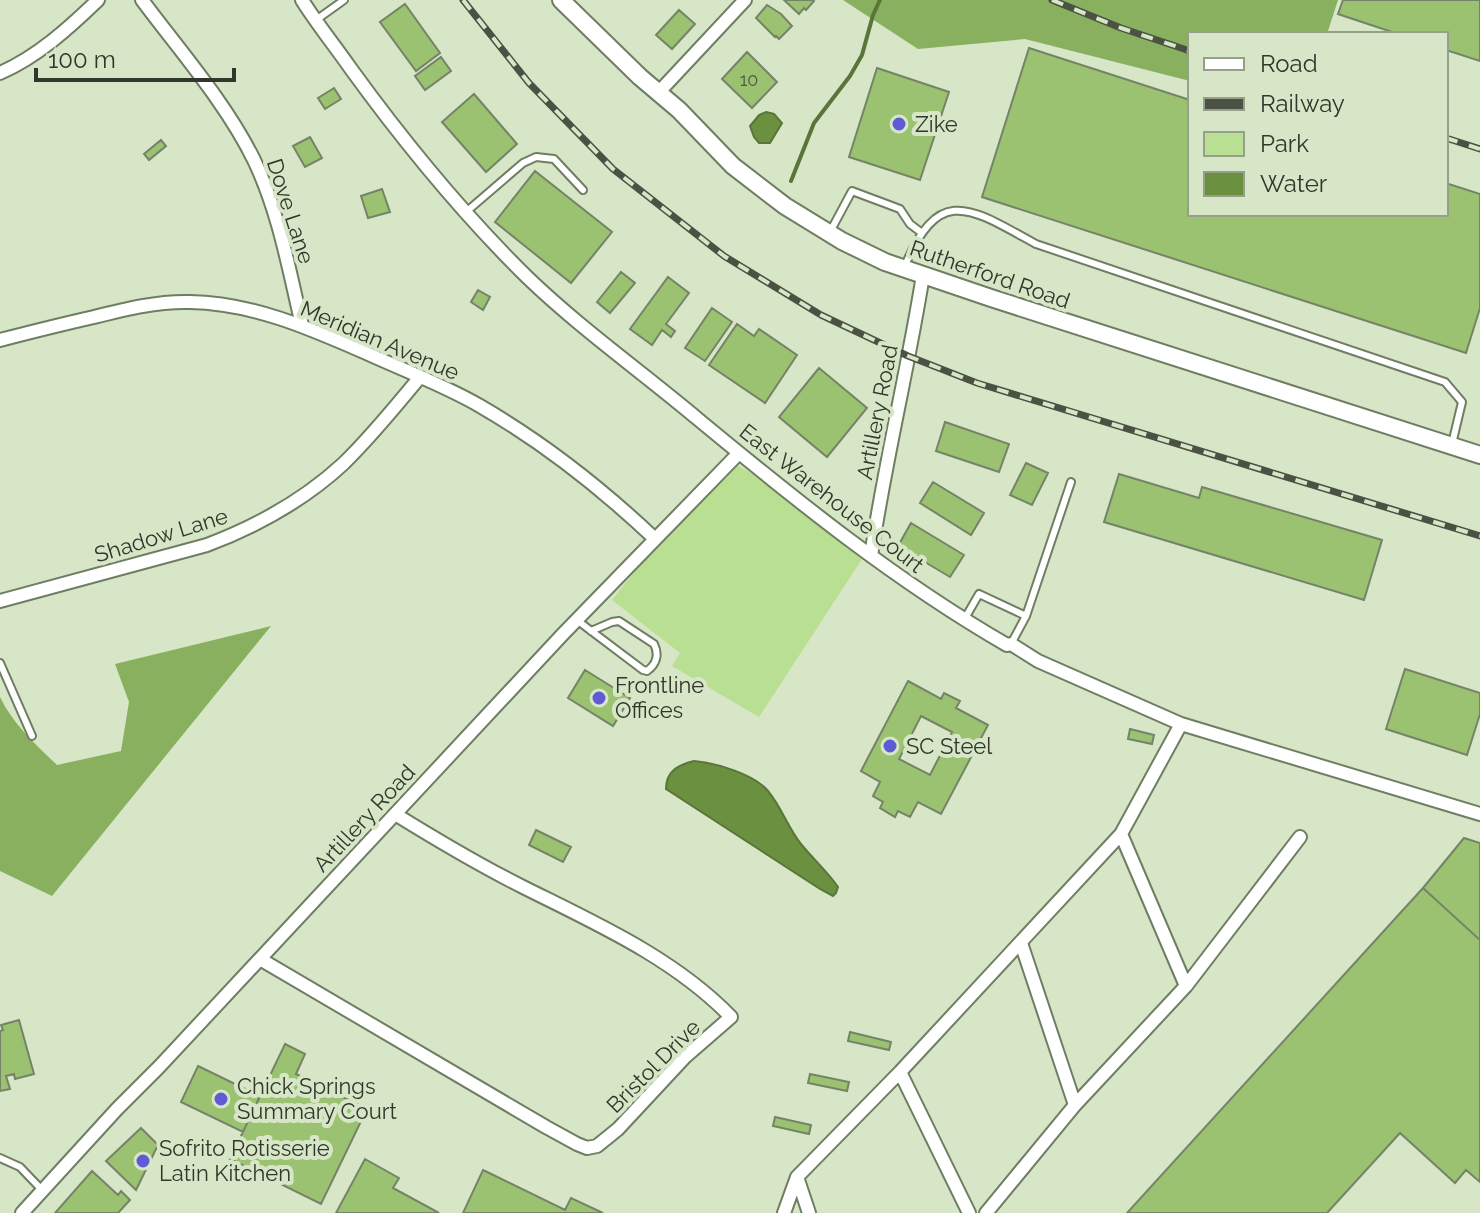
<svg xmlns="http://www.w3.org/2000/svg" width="1480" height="1213" viewBox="0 0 1480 1213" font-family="Raleway,sans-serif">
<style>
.green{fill:#b9e092}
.forest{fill:#89b05f}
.water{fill:#6b9040;stroke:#5a753a;stroke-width:2}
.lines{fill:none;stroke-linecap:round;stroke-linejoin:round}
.stream{stroke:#5a753a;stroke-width:4}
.building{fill:#9bc271;stroke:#758367;stroke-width:2;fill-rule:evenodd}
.service-casing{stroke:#6f7e62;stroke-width:10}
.minor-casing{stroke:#6f7e62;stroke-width:16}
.tertiary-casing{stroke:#6f7e62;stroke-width:20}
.service{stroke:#fff;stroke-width:6}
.minor{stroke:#fff;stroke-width:12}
.tertiary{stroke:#fff;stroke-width:16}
.rail-casing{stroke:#4b5243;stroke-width:7}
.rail{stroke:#d6e6c7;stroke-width:4;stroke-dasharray:12;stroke-linecap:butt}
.poi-dot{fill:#5f5bd4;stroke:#d6e6c7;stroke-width:3}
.labels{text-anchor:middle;stroke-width:8;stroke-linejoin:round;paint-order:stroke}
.number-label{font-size:18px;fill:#4c5a3c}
.poi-label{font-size:22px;fill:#31372b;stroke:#d6e6c7;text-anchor:start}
.street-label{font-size:22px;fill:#31372b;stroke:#d6e6c7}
</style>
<rect width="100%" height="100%" fill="#d6e6c7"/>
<path class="green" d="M725,458L766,482L862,559L759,717L672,666L680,653L612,600Z"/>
<path class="forest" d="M843,0H1338L1327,34H1190V81L1025,39L918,49Z
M271,626L52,896L0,871V697C13,724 35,744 57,765L121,751L129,702L115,664Z"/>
<path class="water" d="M766,112L774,114L782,123L770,143H759L754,137L750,126L759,115Z
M694,761C716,763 754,774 768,791C782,808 788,828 801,844C813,859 827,871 838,887L836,893L833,896L820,889L666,789C666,771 678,765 694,761Z"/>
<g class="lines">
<path class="stream" d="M791,181L814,123L850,76L862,55L873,15L880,0"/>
</g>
<path class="building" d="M784,0H813L814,1L806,10L804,8L799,14Z
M1343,0H1480V61L1446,50V34H1398L1338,14Z
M405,4L440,53L416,71L380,22Z
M767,5L781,14L792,26L779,39L776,36L775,37L756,18Z
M679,10L695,24L672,49L656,35Z
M1029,48L1190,100V214H1446V183L1480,194V308L1466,353L982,197Z
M747,52L777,82L752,108L722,79Z
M441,57L451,71L425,90L415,76Z
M877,68L949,92L920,180L849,157Z
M334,88L341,99L325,109L318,98Z
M474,94L517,144L486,172L442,122Z
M310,137L322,158L305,167L293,146Z
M161,140L166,146L149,160L144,154Z
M535,171L612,232L571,283L495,222Z
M382,189L390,212L368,218L361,196Z
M621,272L635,283L610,313L597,302Z
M668,277L689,293L666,324L675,331L671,337L662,330L652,345L630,329Z
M478,290L490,297L483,310L471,302Z
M712,308L732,322L705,361L685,348Z
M737,324L754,336L759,329L797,355L765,403L709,365Z
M819,368L867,408L827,457L779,417Z
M945,422L1009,444L999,472L936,451Z
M1026,463L1048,473L1032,505L1010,495Z
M1119,474L1199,498L1202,487L1382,540L1364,600L1104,522Z
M933,482L984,513L971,535L920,503Z
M911,523L964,555L950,577L898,546Z
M1405,669L1480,693V714L1467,755L1386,729Z
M585,670L630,698L613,726L568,698Z
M908,681L941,699L944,693L960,701L956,708L988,725L941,814L918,802L910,817L898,811L895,817L880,808L883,802L873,796L880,782L861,771ZM921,716L952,732L930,775L899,759Z
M1130,729L1154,735L1152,744L1128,739Z
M536,830L571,847L563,862L529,845Z
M1464,838L1480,843V940L1423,888Z
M1423,888L1480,940V1182L1466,1170L1455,1183L1400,1133L1327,1213H1127Z
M19,1020L34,1074L15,1079L14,1074L6,1076L10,1089L0,1091V1031L3,1030L1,1025Z
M850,1032L891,1042L889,1050L848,1041Z
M285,1044L305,1054L296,1074L367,1109L321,1204L230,1159Z
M198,1066L260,1096L243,1132L181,1102Z
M810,1074L849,1082L847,1091L808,1083Z
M775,1117L811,1125L809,1134L773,1126Z
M141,1128L158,1145L136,1190L106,1161Z
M365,1159L399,1178L393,1188L439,1213H336Z
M483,1170L565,1210L571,1198L603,1213H463Z
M92,1171L118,1195L121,1191L130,1200L118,1213H55Z"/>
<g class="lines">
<g class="service-casing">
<path id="service" d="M316,20L344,0
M466,212L523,163L536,157L554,159L583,190
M831,230L852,191L900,209L910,224L922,233
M904,268C939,183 970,208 1036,244L1445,382L1462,402L1452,444
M577,620L586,627L643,670L647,671C657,664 659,654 654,644L619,621L612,622L591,631
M964,620L979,594L1026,616
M1011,644L1026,616L1071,482
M0,663L32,736
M0,1158L20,1167L42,1190"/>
</g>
<g class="minor-casing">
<path id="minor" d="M142,0C180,51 226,103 254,160C279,212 289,270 302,325
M302,0C317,24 335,46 351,69C404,142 462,213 527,277C581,329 642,372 699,420C797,501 896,581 1007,645L1011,644L1038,661L1181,724L1480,814
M0,73C37,57 69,28 98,0
M659,92L745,0
M0,340C31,332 63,324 94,317C126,309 158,301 190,302C252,303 309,328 364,352C403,370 444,385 480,406C544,443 601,488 654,538
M871,556C885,462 908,369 923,275
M0,601L207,545C257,526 303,501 343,464C371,437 395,407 420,377
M1121,834L1186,986
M1021,943L1075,1105
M260,959L546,1127L577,1144L587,1148L597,1146L618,1129L685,1057L731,1017C674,958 595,923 523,887C479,865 437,840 395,814
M900,1072L969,1213
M797,1177L809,1213
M22,1213L117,1109L159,1067L563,634L739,453
M784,1213L797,1177L900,1072L1121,834L1181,724
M986,1213L1075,1105L1186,986L1300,837"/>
</g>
<g class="tertiary-casing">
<path id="tertiary" d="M561,0L640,77L679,110L733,166L785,206L842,241L885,262L991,298L1480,455"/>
</g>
<use href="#service" class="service"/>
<use href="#minor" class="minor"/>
<use href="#tertiary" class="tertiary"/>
<g class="rail-casing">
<path id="rail" d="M463,0L529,83L613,169L724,256L821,315L908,356L977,383L1480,536
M1052,0L1121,28L1190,51
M1446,138L1480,149"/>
</g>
<use href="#rail" class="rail"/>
</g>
<g class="poi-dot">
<circle cx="899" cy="124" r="8"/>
<circle cx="599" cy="698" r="8"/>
<circle cx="890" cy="746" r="8"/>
<circle cx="221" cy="1099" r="8"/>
<circle cx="143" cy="1161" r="8"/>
</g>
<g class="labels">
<g class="number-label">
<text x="749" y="86">10</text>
</g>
<g class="poi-label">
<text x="915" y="132">Zike</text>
<text x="615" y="693">Frontline<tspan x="615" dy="25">Offices</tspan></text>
<text x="906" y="754">SC Steel</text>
<text x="237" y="1094">Chick Springs<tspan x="237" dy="25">Summary Court</tspan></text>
<text x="159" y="1156">Sofrito Rotisserie<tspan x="159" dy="25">Latin Kitchen</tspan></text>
</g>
<g class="street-label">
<text transform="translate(291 211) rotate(72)" y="8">Dove Lane</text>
<text transform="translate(990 274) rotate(19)" y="8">Rutherford Road</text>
<text transform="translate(380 340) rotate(23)" y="8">Meridian Avenue</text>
<text transform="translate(877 412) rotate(-79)" y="8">Artillery Road</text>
<text transform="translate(832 498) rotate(38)" y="8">East Warehouse Court</text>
<text transform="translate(161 535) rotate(-17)" y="8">Shadow Lane</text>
<text transform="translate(364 818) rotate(-47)" y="8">Artillery Road</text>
<text transform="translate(653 1066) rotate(-45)" y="8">Bristol Drive</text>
</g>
</g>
<rect x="1188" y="32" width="260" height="184" fill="#d6e6c7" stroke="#94a089" stroke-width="2"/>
<rect x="1204" y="58" width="40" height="12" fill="#ffffff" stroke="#94a089" stroke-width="2"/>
<text x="1260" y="72" font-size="24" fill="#31372b">Road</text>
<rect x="1204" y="98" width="40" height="12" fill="#4b5243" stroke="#94a089" stroke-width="2"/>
<text x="1260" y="112" font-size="24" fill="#31372b">Railway</text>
<rect x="1204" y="132" width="40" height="24" fill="#b9e092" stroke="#94a089" stroke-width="2"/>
<text x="1260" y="152" font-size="24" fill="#31372b">Park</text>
<rect x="1204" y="172" width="40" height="24" fill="#6b9040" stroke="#94a089" stroke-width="2"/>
<text x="1260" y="192" font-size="24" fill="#31372b">Water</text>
<path d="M36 68v12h198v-12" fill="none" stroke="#31372b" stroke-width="4"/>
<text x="48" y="68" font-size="24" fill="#31372b" stroke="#d6e6c7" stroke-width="6" paint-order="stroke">100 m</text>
</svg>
